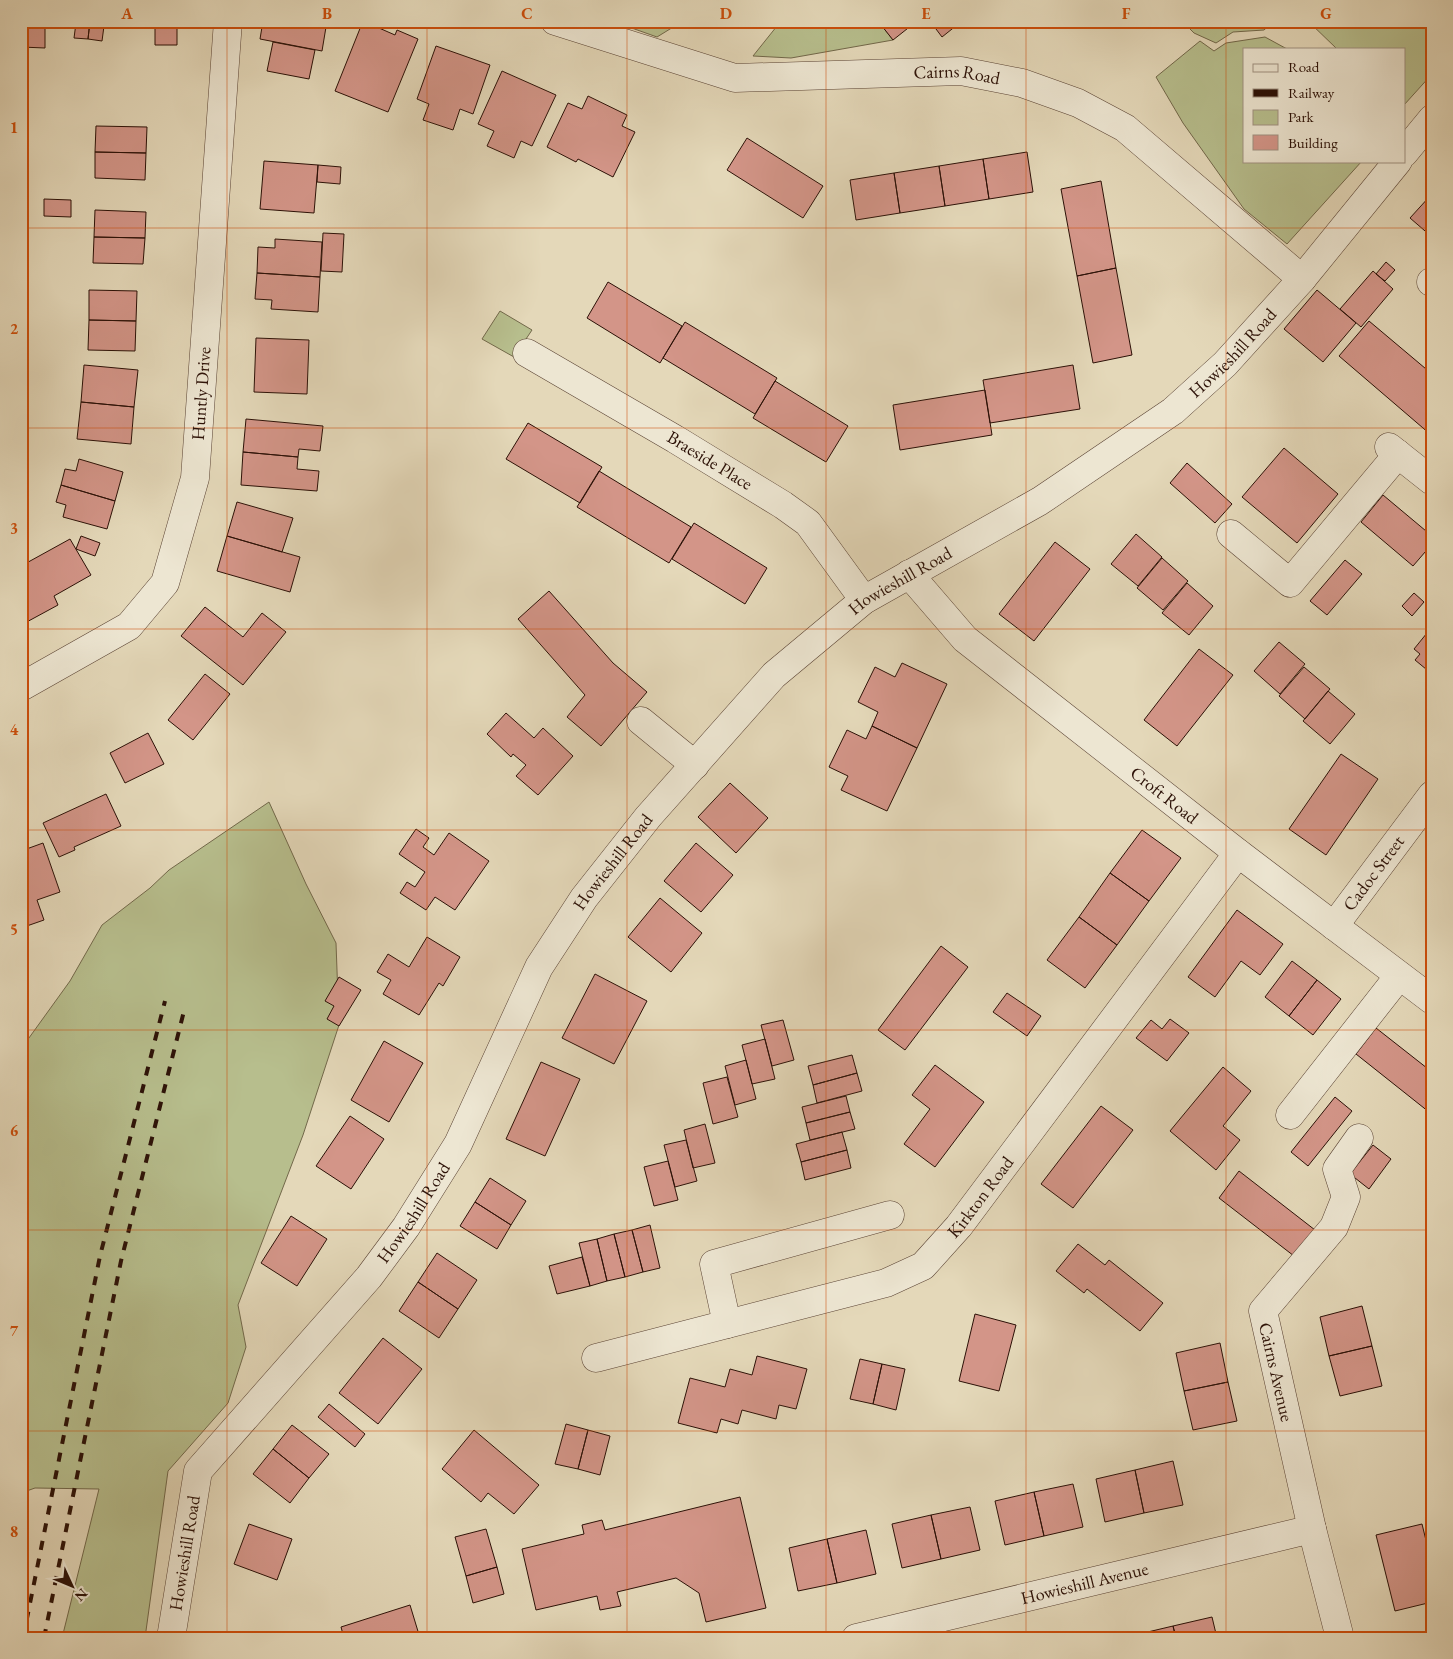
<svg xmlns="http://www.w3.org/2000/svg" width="1453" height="1659" viewBox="0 0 1453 1659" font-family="'EB Garamond',serif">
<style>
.green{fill:#b7be8d;stroke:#72684a}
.building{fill:#d39588;stroke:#2c1107}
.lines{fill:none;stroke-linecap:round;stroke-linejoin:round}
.minor-casing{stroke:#5a4334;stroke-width:29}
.minor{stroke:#ede6d2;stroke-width:28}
.rail{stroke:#2c1107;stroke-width:4;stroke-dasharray:9 9;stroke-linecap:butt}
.grid{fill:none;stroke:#cc4e0b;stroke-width:1;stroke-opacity:0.55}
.labels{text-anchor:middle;stroke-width:4.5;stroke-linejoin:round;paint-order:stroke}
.street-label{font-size:18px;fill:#2c1107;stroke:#ede6d2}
.neatline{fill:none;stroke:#cc4e0b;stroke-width:2}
.grid-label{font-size:16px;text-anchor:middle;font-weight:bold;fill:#cc4e0b}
</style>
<rect width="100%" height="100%" fill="#e4d8b9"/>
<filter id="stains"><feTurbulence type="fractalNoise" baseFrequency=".004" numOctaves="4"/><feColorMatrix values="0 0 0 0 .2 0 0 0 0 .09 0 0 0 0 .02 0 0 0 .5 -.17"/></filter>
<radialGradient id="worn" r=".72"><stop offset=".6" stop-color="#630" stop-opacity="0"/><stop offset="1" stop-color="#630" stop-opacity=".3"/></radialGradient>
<path class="green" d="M612,21H683L657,37Z
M781,21H878L893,40L791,58L753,56Z
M1182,21H1274L1264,30L1233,32L1216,43L1194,33Z
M1308,21H1432V74L1404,105V49H1337Z
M1265,37L1287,49H1244V161H1362L1287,244L1244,209L1183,123L1156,77L1200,41L1214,51L1226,43Z
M500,311L532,330L514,357L482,339Z
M269,802L306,884L336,943L339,1025L303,1135L238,1305L246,1347L228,1403L168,1471L145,1638H62L99,1489L35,1488L21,1493V1049L70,981L102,925L150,888L169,870Z"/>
<path class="building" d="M21,21H45V48L21,47Z
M90,21L88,39L74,38L76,23L64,22Z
M90,21H117L116,27L104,26L102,41L88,39Z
M134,21H186V27H177V45H155V26H134Z
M263,21H327L322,51L260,39Z
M363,21L395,35L397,30L418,39L388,112L335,91Z
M878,21H917L893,40Z
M930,21H962L942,37Z
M273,42L315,50L309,79L267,71Z
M436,46L490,65L473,114L460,109L453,130L423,120L429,104L417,99Z
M502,71L556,95L532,146L521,141L514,158L487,146L494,131L478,124Z
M588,96L627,115L622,126L635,132L613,177L578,159L576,162L547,147L568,103L582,109Z
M96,126L147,127L146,153L95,152Z
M747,138L823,186L803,218L727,170Z
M95,152L146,153L145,180L95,178Z
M1027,152L1033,192L989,199L983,159Z
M983,159L989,199L945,206L939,166Z
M264,161L318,165L314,213L260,209Z
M318,165L341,167L340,184L317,182Z
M939,166L945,206L900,213L894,173Z
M894,173L900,213L856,220L850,180Z
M1101,181L1116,268L1077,276L1061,189Z
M1430,196L1432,198V237L1410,218Z
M44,199L71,200V217L44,216Z
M95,210L146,212L145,238L94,237Z
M323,233L344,234L342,272L321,271Z
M94,237L145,238L143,264L93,263Z
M275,239L322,242L320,277L257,273L258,247L275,248Z
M1386,262L1395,270L1385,281L1376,274Z
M1116,268L1132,355L1093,363L1077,276Z
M1373,271L1393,289L1361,327L1340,309Z
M257,273L320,277L318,312L271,309L272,300L255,299Z
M608,282L682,326L660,363L587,318Z
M89,290L137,291L136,321L89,320Z
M1317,290L1356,323L1323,362L1284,329Z
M89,320L136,321L135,351L88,350Z
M1369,321L1432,374V432L1430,434L1339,356Z
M685,322L777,378L755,414L663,358Z
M256,338L309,340L307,394L254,392Z
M84,365L138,370L134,407L81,402Z
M1073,365L1080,409L990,423L983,380Z
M775,381L848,426L826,462L753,418Z
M985,390L992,435L900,450L893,405Z
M81,402L134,407L131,444L77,439Z
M246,419L323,426L320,451L299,449L298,457L243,452Z
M528,423L602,467L580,503L506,459Z
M1284,448L1338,494L1297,543L1242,497Z
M243,452L298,457L297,469L319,471L317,491L241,485Z
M79,459L123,472L115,501L61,485L65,469L76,471Z
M1187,463L1232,504L1215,523L1170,483Z
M599,471L691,527L669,563L577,507Z
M61,485L115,501L107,529L63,517L66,505L56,502Z
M1383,495L1432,536V544L1413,566L1361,522Z
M237,502L293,518L282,552L227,536Z
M694,523L767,568L745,604L672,559Z
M1136,534L1162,557L1138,586L1111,564Z
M81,536L100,543L95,556L76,549Z
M227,536L300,557L290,592L217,571Z
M70,539L91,575L54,596L58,605L23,624L21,620V566Z
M1055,542L1090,569L1034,641L999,614Z
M1162,558L1188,581L1163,610L1137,588Z
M1345,560L1362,574L1327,615L1310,601Z
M1187,583L1213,606L1189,635L1162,613Z
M549,591L613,663L647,692L601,746L567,717L585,695L518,619Z
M1414,593L1424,602L1412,616L1402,606Z
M205,607L243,637L262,613L286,632L243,685L181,636Z
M1427,633L1432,636V674L1415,660L1420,654L1414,649Z
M1279,642L1305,664L1280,694L1254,671Z
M1199,649L1233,675L1177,746L1144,720Z
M902,663L947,684L917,748L872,726L878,712L858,702L875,667L895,677Z
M1304,667L1330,689L1305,719L1279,696Z
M205,674L230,694L193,740L168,720Z
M1328,691L1355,714L1330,744L1303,721Z
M506,713L534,738L543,728L573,756L538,795L516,776L526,765L513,754L511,757L487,734Z
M872,726L917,748L887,811L841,790L848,776L829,767L847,730L866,739Z
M148,733L164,764L125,783L110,753Z
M1341,754L1378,779L1326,855L1289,829Z
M730,783L768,818L736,853L698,817Z
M106,794L121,826L74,847L75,850L59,857L43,823Z
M416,829L429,838L423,847L434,855L449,833L489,861L455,910L435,897L426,910L400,893L407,882L415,887L425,872L399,854Z
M1142,830L1181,858L1149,901L1110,873Z
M43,843L60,892L37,900L44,920L21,928V861L23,860L21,851Z
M696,843L733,875L701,912L664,881Z
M1110,873L1149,901L1117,945L1079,917Z
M660,898L702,933L671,972L628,937Z
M1237,910L1283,944L1260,975L1241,961L1215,997L1188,977Z
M1079,917L1117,945L1085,988L1047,960Z
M427,937L460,957L443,986L439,983L419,1015L383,994L391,980L377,972L388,954L409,967Z
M941,946L968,967L905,1050L878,1030Z
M1292,961L1317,980L1289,1016L1265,997Z
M595,974L647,1001L614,1064L562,1038Z
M339,977L361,990L339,1026L327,1019L334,1006L325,1001Z
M1317,980L1341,999L1313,1035L1289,1016Z
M1007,993L1041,1016L1027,1036L993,1012Z
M1170,1019L1189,1033L1167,1061L1136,1038L1151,1020L1162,1029Z
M783,1020L794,1060L772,1066L761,1025Z
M1376,1028L1432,1072V1109L1429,1112L1356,1054Z
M765,1039L775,1079L752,1084L742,1045Z
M384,1041L423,1063L389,1122L351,1100Z
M852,1055L857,1073L813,1085L808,1066Z
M746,1060L756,1099L735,1105L725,1066Z
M541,1062L580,1079L545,1156L506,1139Z
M935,1065L984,1102L935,1167L904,1144L930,1109L912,1095Z
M1223,1067L1251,1091L1223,1126L1240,1140L1216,1170L1170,1131Z
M857,1073L862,1091L817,1103L813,1085Z
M727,1077L738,1117L713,1124L703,1083Z
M846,1096L850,1112L806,1123L802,1107Z
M1335,1097L1352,1111L1308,1166L1291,1152Z
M1101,1106L1133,1130L1073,1208L1041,1184Z
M850,1112L855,1129L810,1140L806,1123Z
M350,1116L384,1139L351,1189L316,1166Z
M705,1124L715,1163L693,1168L684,1130Z
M842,1132L847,1150L801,1162L796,1144Z
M686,1140L697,1181L675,1187L664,1145Z
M1373,1145L1391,1159L1369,1189L1350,1174Z
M847,1150L851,1168L805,1180L801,1162Z
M668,1161L678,1200L654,1206L644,1167Z
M1239,1171L1315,1230L1294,1256L1219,1198Z
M490,1178L526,1201L511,1225L475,1202Z
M475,1202L511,1225L497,1249L460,1226Z
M291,1216L327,1239L297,1286L261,1263Z
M650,1225L660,1268L643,1272L632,1230Z
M632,1230L643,1272L625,1277L614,1234Z
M614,1234L625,1277L607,1281L597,1239Z
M597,1239L607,1281L590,1286L579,1243Z
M1078,1244L1105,1265L1109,1260L1163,1303L1140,1331L1087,1289L1084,1293L1056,1271Z
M437,1253L477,1280L458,1309L418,1282Z
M582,1257L590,1286L557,1294L549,1266Z
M418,1282L458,1309L439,1338L399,1311Z
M1362,1306L1372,1346L1329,1356L1320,1317Z
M975,1314L1016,1325L999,1391L959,1381Z
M383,1338L422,1369L378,1424L339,1393Z
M1220,1343L1228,1382L1184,1391L1176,1353Z
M1372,1346L1382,1386L1340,1396L1329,1356Z
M757,1356L807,1369L796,1409L779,1405L776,1419L742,1410L738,1424L721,1419L717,1433L678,1423L690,1378L725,1387L730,1369L752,1375Z
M860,1359L882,1364L873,1404L850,1399Z
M882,1364L905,1369L896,1410L873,1404Z
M1228,1382L1237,1421L1193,1430L1184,1391Z
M329,1404L365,1434L355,1447L318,1417Z
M566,1424L588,1430L578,1469L555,1464Z
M292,1425L329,1454L309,1478L273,1449Z
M474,1430L539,1485L514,1514L488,1493L481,1502L442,1469Z
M588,1430L610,1436L600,1475L578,1469Z
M273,1449L309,1478L290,1503L253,1474Z
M1173,1461L1183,1505L1144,1513L1135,1470Z
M1135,1470L1144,1513L1105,1522L1096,1479Z
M1073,1484L1083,1527L1044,1536L1034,1492Z
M1034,1492L1044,1536L1005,1545L995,1501Z
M740,1497L766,1608L706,1622L699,1593L676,1578L617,1592L621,1606L600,1610L597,1596L536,1610L522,1549L584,1534L582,1525L602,1520L605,1530Z
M970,1507L980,1550L941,1559L931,1515Z
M931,1515L941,1559L902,1568L892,1524Z
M249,1524L292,1539L277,1580L234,1564Z
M1422,1524L1432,1565V1602L1395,1611L1376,1535Z
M486,1529L497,1567L466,1576L455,1537Z
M866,1530L876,1574L837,1583L827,1539Z
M827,1539L837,1583L798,1591L789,1548Z
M497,1567L504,1594L473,1603L466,1576Z
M410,1605L420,1638H344L341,1627Z
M1212,1617L1217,1638H1176L1173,1626Z
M1173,1626L1176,1638H1135V1635Z"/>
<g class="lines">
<g class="minor-casing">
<g id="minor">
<path id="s1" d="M555,21L735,78L961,71L1022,83L1078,103L1125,128L1302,279"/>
<path d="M1404,153L1432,119"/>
<path d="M1431,282H1432"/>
<path id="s2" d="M527,353L675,439L783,505L808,523L864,600"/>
<path d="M1389,447L1432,481"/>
<path d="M1231,534L1290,583L1398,454"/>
<path id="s3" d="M909,574L965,639L1238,853L1432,1000"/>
<path id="s4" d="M21,687L129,626L165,583L195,478L228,21"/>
<path d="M641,721L695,765"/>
<path id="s5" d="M1334,926L1432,795"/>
<path d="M1290,1115L1399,976"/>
<path d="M727,1324L714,1264L890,1215"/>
<path id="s6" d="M596,1358L886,1283L923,1266L959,1226L1238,853"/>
<path id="s7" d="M171,1638L198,1471L369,1277L406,1227L458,1144L539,967L584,898L648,817L774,675L864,600L1040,501L1173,411L1225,364L1302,279L1398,161"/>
<path id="s8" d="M856,1638L1312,1529"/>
<path d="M1340,1638L1312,1529L1263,1311L1334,1227L1346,1197L1337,1169L1359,1138"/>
</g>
</g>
<use href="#minor" class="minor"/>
<path class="rail" d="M23,1638L100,1256L165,1001
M44,1638L121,1261L185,1007"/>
</g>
<path class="grid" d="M227,21V1638M427,21V1638M627,21V1638M826,21V1638M1026,21V1638M1226,21V1638M21,228H1432M21,428H1432M21,629H1432M21,830H1432M21,1030H1432M21,1230H1432M21,1431H1432"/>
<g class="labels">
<g class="street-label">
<text dy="6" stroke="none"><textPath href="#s1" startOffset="411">Cairns Road</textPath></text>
<text dy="6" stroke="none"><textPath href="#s7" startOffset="1721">Howieshill Road</textPath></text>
<text dy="6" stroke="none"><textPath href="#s4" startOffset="374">Huntly Drive</textPath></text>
<text dy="6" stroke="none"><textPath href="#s2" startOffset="212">Braeside Place</textPath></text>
<text dy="6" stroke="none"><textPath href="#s7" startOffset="1316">Howieshill Road</textPath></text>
<text dy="6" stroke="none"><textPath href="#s3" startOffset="339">Croft Road</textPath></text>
<text dy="6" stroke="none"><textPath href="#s7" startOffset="911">Howieshill Road</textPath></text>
<text dy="6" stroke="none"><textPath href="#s5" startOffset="66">Cadoc Street</textPath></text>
<text dy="6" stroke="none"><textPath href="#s6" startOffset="430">Kirkton Road</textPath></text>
<text dy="6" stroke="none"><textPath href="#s7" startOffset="506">Howieshill Road</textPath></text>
<text transform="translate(1276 1372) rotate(77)" y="6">Cairns Avenue</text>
<text dy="6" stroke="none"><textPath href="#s7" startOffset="86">Howieshill Road</textPath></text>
<text dy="6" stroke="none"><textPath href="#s8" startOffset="235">Howieshill Avenue</textPath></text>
</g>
</g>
<rect width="1453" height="1659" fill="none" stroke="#e4d8b9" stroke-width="55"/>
<rect x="1243" y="48" width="162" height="115" fill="#ede6d2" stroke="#a09181"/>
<rect x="1253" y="64" width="25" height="8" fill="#ede6d2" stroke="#a09181"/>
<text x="1288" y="72" font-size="15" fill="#2c1107">Road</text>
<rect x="1253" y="89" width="25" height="8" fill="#2c1107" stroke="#a09181"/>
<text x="1288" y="98" font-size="15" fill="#2c1107">Railway</text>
<rect x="1253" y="110" width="25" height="15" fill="#b7be8d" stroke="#a09181"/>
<text x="1288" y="122" font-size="15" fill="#2c1107">Park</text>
<rect x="1253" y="135" width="25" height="15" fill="#d39588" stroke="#a09181"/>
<text x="1288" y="148" font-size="15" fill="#2c1107">Building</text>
<g transform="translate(72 1586) rotate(134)" stroke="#ede6d2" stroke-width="4" paint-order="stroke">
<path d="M0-4L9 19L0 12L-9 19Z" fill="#2c1107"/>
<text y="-8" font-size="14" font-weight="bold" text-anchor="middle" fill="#2c1107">N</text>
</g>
<rect x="28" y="28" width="1398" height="1604" class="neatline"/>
<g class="grid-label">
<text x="127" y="19">A</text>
<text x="327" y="19">B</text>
<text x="527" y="19">C</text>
<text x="726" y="19">D</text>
<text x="926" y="19">E</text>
<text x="1126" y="19">F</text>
<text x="1326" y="19">G</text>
<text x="14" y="133">1</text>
<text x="14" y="334">2</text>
<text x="14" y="534">3</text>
<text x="14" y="735">4</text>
<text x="14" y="935">5</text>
<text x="14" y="1136">6</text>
<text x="14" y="1336">7</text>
<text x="14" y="1537">8</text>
</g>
<rect width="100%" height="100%" filter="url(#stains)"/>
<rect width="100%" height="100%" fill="url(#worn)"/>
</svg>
